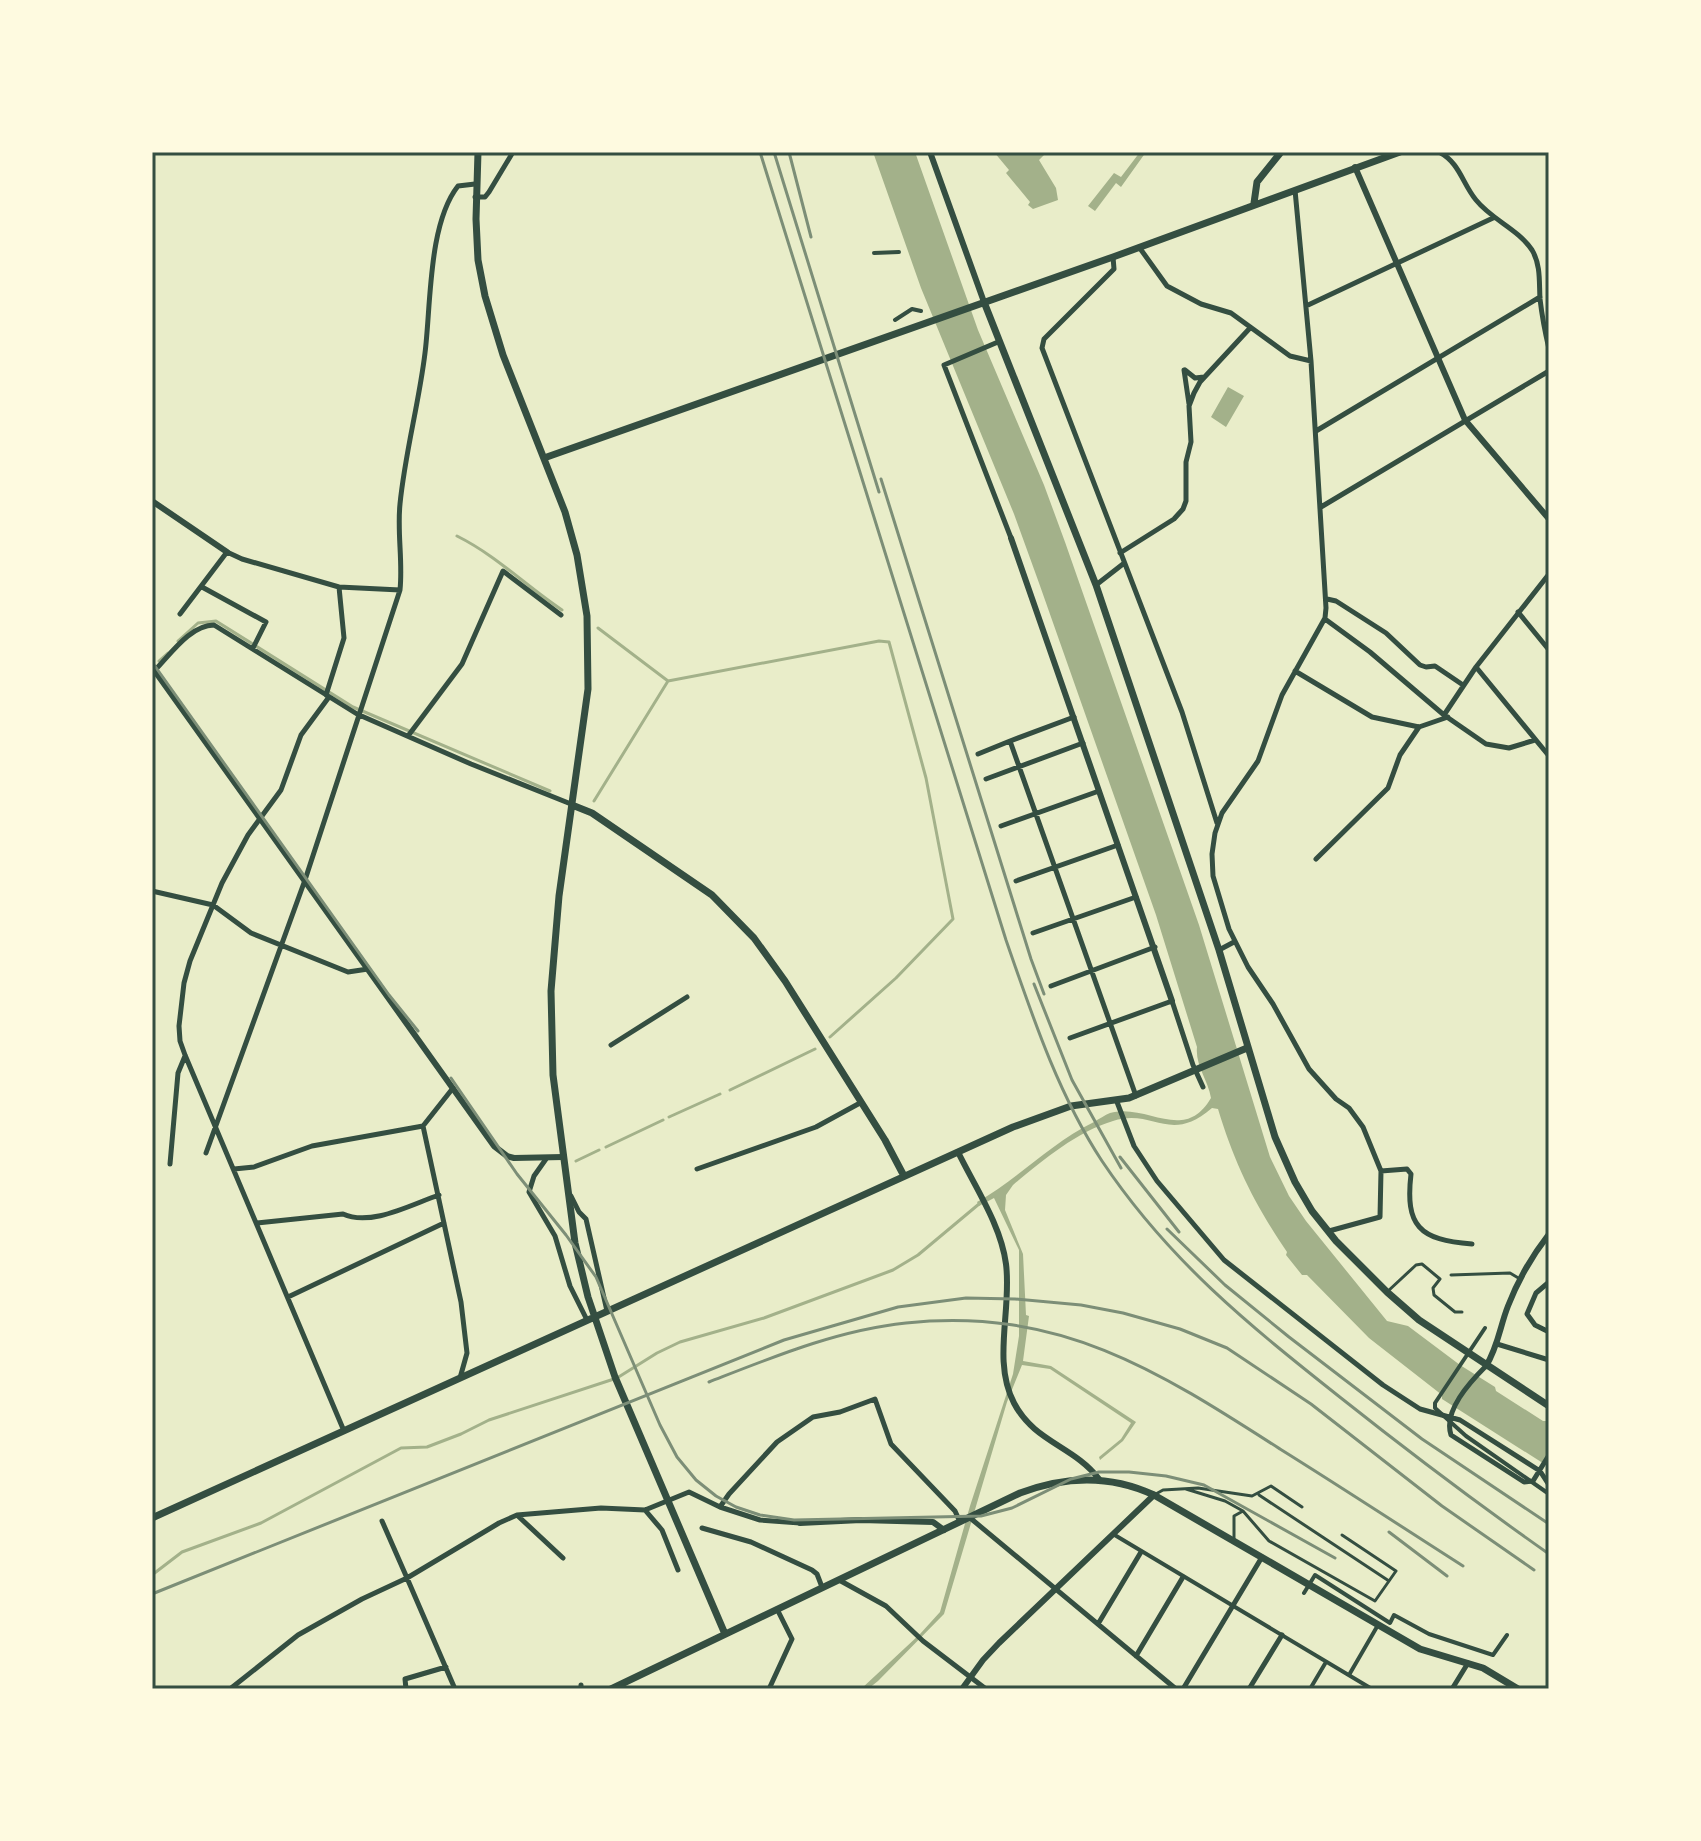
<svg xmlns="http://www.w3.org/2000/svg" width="1701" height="1841" viewBox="0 0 1701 1841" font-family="Quicksand,sans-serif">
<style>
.water{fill:#a3b18a}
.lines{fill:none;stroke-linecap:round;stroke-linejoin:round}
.stream{stroke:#a3b18a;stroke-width:3}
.service{stroke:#344e41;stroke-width:3}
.pedestrian{stroke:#344e41;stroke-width:4}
.minor{stroke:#344e41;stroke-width:5}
.tertiary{stroke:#344e41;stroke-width:6}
.secondary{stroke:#344e41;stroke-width:7}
.rail{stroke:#7c8e77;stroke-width:3}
.neatline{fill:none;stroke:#344e41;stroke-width:3}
</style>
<rect width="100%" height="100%" fill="#e9edc9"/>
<path class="water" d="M873,152H915L978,330L1044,485L1065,542L1199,925L1270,1157L1289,1196L1306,1221L1387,1321L1408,1326L1460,1365L1495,1387L1496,1391L1543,1421H1549V1467L1442,1399V1395L1369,1338L1307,1275H1302L1286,1255L1287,1252C1254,1203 1235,1165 1218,1109L1212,1108C1169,1145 1154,1108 1113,1121C1076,1132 1042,1161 1013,1185L1006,1195L1005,1210L1023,1254L1026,1315L1029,1316L1023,1361L1051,1366L1136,1422L1123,1441L1100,1460L1099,1457L1121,1439L1131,1423L1050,1369L1022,1365L1007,1402L944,1614L878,1681L868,1689H861L920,1634L940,1612L970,1506L1013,1374L1019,1336V1250L994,1198L979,1206L977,1202C1018,1179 1051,1143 1094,1122C1099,1119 1105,1115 1110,1113C1148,1103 1184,1144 1211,1098C1208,1080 1195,1065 1197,1047L1156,915L1039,583L1014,514L921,288Z
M994,152H1041L1044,155L1039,160L1056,188L1058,200L1033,209L1028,205L1030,202L1006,173L1009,170Z
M1140,152H1146L1121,187L1116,183L1095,211L1088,206L1114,173L1121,177Z
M1228,387L1244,396L1226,427L1211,417Z"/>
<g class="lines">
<path class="stream" d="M457,536C497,556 526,586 562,610
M598,628L668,681L879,641L889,642L926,778L953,919L896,978L830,1037
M178,641L198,623L216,621L353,707L550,791
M159,661L168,653
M594,801L668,681
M730,1090L815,1049
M669,1117L720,1094
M606,1147L663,1120
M576,1161L599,1150
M152,1575L182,1552L261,1523L401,1448L427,1447L461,1434L489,1420L617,1378L657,1353L680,1342L764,1318L893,1270L918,1255L979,1204"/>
<path class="service" d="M1451,1275L1510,1273L1520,1279
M1387,1292L1416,1265L1422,1264L1440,1279L1433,1288L1434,1295L1455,1312H1462
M1186,1489L1225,1501L1243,1511L1269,1541L1375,1601L1396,1571L1342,1535
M1154,1495L1163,1490L1198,1488L1252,1496L1271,1486L1302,1507
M1259,1495L1389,1581
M1234,1538V1516L1243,1511"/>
<path class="pedestrian" d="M874,253L899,252
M895,320L912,309L921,311
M1485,1328L1435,1403V1408L1466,1436L1549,1494
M1113,1534L1372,1689
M1304,1593L1315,1575L1390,1623L1394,1615L1429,1634L1493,1655L1507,1635
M1349,1675L1378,1625
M1310,1689L1326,1662"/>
<path class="minor" d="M1439,152C1460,163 1462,183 1476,200C1492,220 1518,229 1532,250C1541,265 1539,283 1540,299C1542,316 1545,332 1549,349
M1295,190L1311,361L1326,608L1325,618L1282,695L1258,761L1222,813L1215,833L1212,854L1213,876L1229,929L1248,967L1273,1004L1309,1069L1336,1099L1349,1108L1363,1127L1381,1171L1380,1217L1329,1231
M475,197H485L489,192L513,152
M1139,247L1167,286L1201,304L1231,313L1290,356L1311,361
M1113,257L1114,269L1044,339L1042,348L1182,712L1217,823
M1306,306L1493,218
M998,342L944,365L1011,538
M1184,370L1189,404
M1185,370L1195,378L1204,377
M1316,431L1540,297
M1321,507L1549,371
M1120,553L1174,519L1183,509L1186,501V462L1191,442L1189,406L1194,393L1200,382L1250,328
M1096,585L1123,564
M202,587L266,622L253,648
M400,590C403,561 397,533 400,504C405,453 419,403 425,353C431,306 428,224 458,186L475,184
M1327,599L1336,601L1386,633L1420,665L1426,667L1435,666L1463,685
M1518,612L1549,650
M180,614L227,552L242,559L339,587L400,590L305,880L206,1153
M1325,619L1370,652L1444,715L1486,744L1509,748L1535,740
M1476,667L1549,756
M155,670C170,655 190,625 214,625L357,714L471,764L571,804
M1295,671L1372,717L1419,727L1448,717
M326,695L344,638L339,587
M329,697L301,735L281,790L248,835L222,883L190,961L184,983L179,1026L180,1041L185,1055L344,1431
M1444,715L1476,667L1549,574
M1074,717L1010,741L1136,1096
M408,736L462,664L503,571L561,615
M978,754L1010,741
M986,779L1083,743
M1001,826L1099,791
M1316,859L1388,788L1400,755L1419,727
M1016,881L1118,845
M152,891L213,905L251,933L348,972L368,969
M1033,933L1136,897
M1219,950L1234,942
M1051,986L1155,947
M1070,1038L1172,1001L1193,1065L1203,1087
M611,1045L687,997
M453,1088L423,1126L461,1302L467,1353L460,1378
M1117,1102L1134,1146L1157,1181L1224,1260L1383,1385L1420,1409L1460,1420L1540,1471L1549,1485
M546,1159L534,1176L529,1192L555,1236L570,1286L587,1320
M170,1164L178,1073L185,1056
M234,1169L254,1167L312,1146L423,1126
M697,1169L816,1127L860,1103
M1381,1171L1407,1169L1411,1174C1405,1226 1419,1240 1472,1244
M571,1196L579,1212L586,1219L607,1311
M257,1223L343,1214C371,1227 412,1204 439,1195
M1549,1282L1536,1293L1527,1314L1535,1325L1549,1332
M288,1297L444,1223
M1497,1344L1549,1360
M1486,1366C1470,1382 1443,1411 1451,1435L1524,1482L1533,1481L1549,1455
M720,1507L729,1494L777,1442L813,1417L840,1412L875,1399L891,1444L955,1511L960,1522
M645,1510L662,1530L678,1570
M518,1516L563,1558
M969,1517L1176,1689
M382,1521L407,1578L499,1523L517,1515L601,1508L645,1510L689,1492L720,1507L760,1520L800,1523
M702,1528L751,1542L812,1570L817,1574L822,1587
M839,1580L886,1606L923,1641L986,1689
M1098,1624L1141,1552
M1136,1656L1183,1577
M581,1685V1689
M230,1689L298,1635L362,1599L407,1578L455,1689
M406,1689L405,1679L446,1667
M769,1689L792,1639L777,1609
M1183,1689L1262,1557
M1249,1689L1282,1635
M1452,1689L1468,1663"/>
<path class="tertiary" d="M930,152L984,302
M1355,167L1465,420L1549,519
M152,501L227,552
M1011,538L1172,1001
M152,667L494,1146L507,1156L514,1158L563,1157
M958,1152C975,1187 1001,1225 1006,1264C1012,1309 992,1361 1014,1403C1034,1442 1074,1446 1099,1479
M1486,1366C1498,1347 1500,1326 1508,1306C1518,1280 1532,1256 1549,1234
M800,1523L861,1520L933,1522L944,1530
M962,1689L983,1660L999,1643L1154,1495"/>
<path class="secondary" d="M478,152L476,219L478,260L485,296L503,355L565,512L577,555L587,616L588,689L559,896L551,991L553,1075L575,1243L588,1297L615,1377L725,1634
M1254,203L1257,182L1281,152
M984,302L1096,585L1219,950L1275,1137L1295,1182L1312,1211L1336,1241L1387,1292L1419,1320L1549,1406
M544,458L1113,257L1400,152
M572,805L592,813L712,895L754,938L785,981L885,1140L904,1176
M152,1518L1013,1127L1071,1106L1129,1098L1247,1048
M611,1689L1020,1493C1065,1476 1109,1474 1154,1495L1420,1649L1483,1668L1518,1689"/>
<path class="rail" d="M760,152L1006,940C1032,1015 1058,1094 1102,1161C1169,1261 1249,1325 1341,1398C1409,1452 1478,1504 1549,1554
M774,152L879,492
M789,152L811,237
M881,479L1031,959L1044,994
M152,662L389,995L418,1031
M1034,984L1072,1080L1121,1168
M451,1078L517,1174L566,1235L596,1277L660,1425L677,1457L696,1480L716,1496L736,1507L760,1515L794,1520L981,1516L1012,1508L1071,1479L1099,1472H1129L1166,1476L1204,1485L1335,1558
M1120,1157L1179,1232
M1167,1229L1225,1285L1289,1337L1422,1439L1549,1524
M709,1382C773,1357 838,1330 906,1323C1059,1307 1157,1370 1280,1449C1341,1487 1402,1527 1463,1566
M1389,1532L1447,1576
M152,1594L784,1340L898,1307L966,1298L1015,1299L1081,1305L1123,1313L1180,1329L1227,1348L1311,1404L1442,1506L1534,1570"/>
</g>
<rect width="1701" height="1841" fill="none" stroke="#fefae0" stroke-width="308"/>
<rect x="154" y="154" width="1393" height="1533" class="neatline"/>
</svg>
